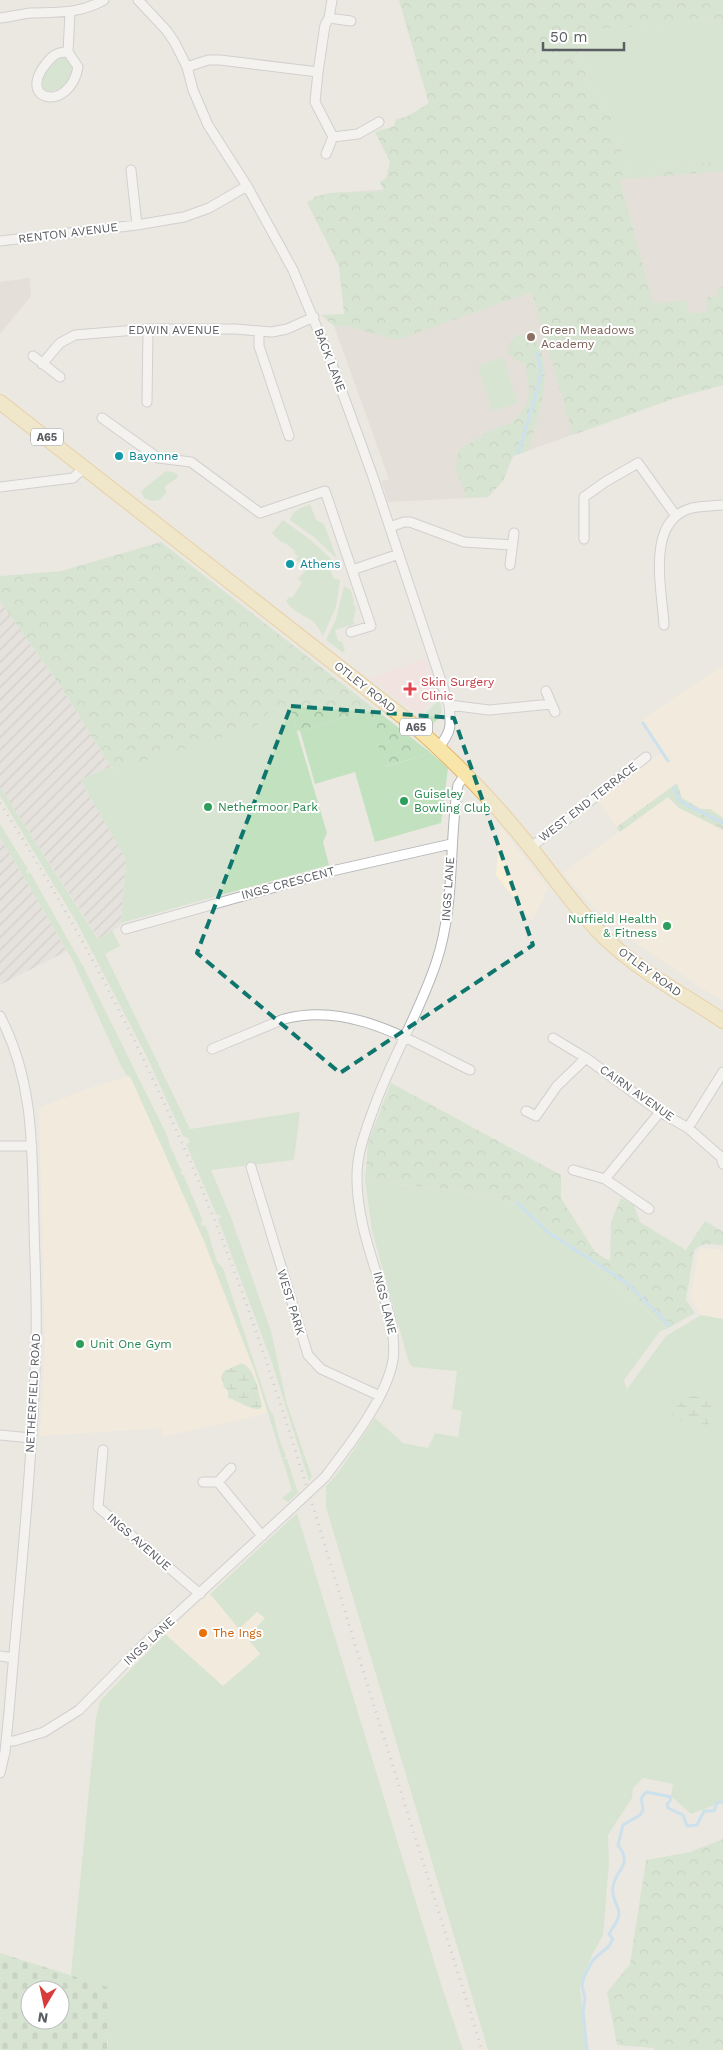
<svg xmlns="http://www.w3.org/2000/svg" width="723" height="2050" viewBox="0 0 723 2050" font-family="'Work Sans',sans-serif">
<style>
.commercial{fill:#faefd7}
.industrial{fill:url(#industrial-furrows)}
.education{fill:#dbd7cf}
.medical{fill:#f8dedd}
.green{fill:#c2e1bf}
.forest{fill:url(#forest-crowns)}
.wetland{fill:url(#wetland-marsh)}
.cemetery{fill:url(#cemetery-stones);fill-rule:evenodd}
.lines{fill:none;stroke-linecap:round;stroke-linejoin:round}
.stream{stroke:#a6d9f7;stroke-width:3}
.minor-casing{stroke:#b2b4b8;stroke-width:11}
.primary-casing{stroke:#e3b562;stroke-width:16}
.minor{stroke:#fff;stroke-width:9}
.primary{stroke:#f7e5aa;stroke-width:14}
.rail{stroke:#b0b1b1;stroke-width:3;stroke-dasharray:1 6;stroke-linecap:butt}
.minor-bridge-casing{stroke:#b2b4b8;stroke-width:11;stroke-linecap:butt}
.minor-bridge{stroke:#fff;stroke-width:9}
.marked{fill:none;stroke:#0f766e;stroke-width:4;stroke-dasharray:10 6;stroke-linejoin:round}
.education-dot{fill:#8d6e63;stroke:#fff;stroke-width:2}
.culture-dot{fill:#0f9aa8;stroke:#fff;stroke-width:2}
.health-dot{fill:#e0444e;stroke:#fff;stroke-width:2}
.leisure-dot{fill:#2e9e5b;stroke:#fff;stroke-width:2}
.food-dot{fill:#e8710a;stroke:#fff;stroke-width:2}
.labels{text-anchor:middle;stroke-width:4;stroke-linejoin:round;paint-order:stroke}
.shield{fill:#fff;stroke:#8c8e90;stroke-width:1}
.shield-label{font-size:11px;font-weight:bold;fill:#5a5d61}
.street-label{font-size:12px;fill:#5a5d61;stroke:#fff}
.education-label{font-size:12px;fill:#785e54;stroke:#fff;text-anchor:start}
.culture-label{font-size:12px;fill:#0d838f;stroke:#fff;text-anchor:start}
.health-label{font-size:12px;fill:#be3a42;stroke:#fff;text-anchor:start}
.leisure-label{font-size:12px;fill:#27864d;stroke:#fff;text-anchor:start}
.food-label{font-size:12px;fill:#c56008;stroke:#fff;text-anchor:start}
</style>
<defs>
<pattern id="industrial-furrows" width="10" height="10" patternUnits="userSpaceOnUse" patternTransform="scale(1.25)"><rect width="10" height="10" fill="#dddad6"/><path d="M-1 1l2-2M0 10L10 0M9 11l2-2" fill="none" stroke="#b6b4b1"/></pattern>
<pattern id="forest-crowns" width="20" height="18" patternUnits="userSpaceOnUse" patternTransform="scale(1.25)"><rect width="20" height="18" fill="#c2e1bf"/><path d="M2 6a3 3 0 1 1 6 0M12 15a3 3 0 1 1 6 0" fill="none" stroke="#a1ba9f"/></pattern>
<pattern id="wetland-marsh" width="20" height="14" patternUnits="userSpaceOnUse" patternTransform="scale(1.25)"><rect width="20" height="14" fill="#c2e1bf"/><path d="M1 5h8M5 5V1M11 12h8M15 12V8" fill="none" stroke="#a1ba9f"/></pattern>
<pattern id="cemetery-stones" width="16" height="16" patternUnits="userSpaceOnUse" patternTransform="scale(1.25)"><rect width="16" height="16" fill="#c2e1bf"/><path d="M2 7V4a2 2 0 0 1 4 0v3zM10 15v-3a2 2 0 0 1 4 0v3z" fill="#a1ba9f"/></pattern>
</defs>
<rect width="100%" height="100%" fill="#ebe8e1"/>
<path class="commercial" d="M723,665V818L710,809H702L682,798L677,783L617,828L598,801L664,751L642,720Z
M668,796L679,808L723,827V1001L703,989L640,946L595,909L563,873Z
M500,826L548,888L532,921L496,875Z
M130,1076L204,1241L255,1372L268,1413L162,1437V1428L40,1436L45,1349L39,1108L89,1088Z
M701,1248L723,1250V1319L701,1315L691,1299L698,1251Z
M224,1580L265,1618L260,1654L223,1686L165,1634Z"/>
<path class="industrial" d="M0,601L61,687L111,767L82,779L81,781L126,859L121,923L120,926L99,939L0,787Z
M0,837L67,951L0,985Z"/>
<path class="education" d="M399,0H723V385L675,398L513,456L503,481L488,497L388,502L381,481L389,479L334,326H346L339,266L307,202L314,199V197L330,193L452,185Z
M30,278L31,296L0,334V282Z"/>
<path class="medical" d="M426,658L438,694L418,715L370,678Z"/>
<path class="green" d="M723,18V165L715,162L657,168L652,177L620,179L619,177L628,172L605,99L590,90L577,29L715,21Z
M61,56L67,57C69,60 72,63 72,67C73,81 58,95 45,90C36,78 50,63 61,56Z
M503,357L518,403L492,411L477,366Z
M166,471L173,472L179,476C175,481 169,482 165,487L166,493L160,500L151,501L144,498L141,491Z
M310,504L316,520L324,524L337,559L315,538L290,520C292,510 301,508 310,504Z
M283,520L312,541L331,559L328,563L333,578L340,580L336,607L323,636C320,631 317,624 311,620C301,614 292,611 286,601L289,597L292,598L302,583L298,579L308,568L296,560L298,556L294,553L295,551L285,543L281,542L272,533Z
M344,586L351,590L354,601L353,603L356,608L353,621L355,624L335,630L338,641L342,642L345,651L342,652L326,640L336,619Z
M440,699L442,711L440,718L433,723L421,717Z
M273,706L286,715L290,711L293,713L295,725L327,833L323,842L329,865L121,923L126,859L81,781V779L111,767L118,770Z
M369,710L385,767L431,753L448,768L441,823L375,842L355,772L315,784L300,731Z
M0,787L98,939L112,930L120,946L105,954L190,1129L300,1112L294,1160L211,1170L232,1220L271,1331L287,1404L312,1477L309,1481L271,1360L218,1219L222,1216L216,1214L186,1144L190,1142L188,1138L183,1136L147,1057L77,923L0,796Z
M0,824L28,869L26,871L28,874L30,872L84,968L166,1133L170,1145L169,1146L171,1148L182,1172L180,1173L182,1175L183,1174L202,1219L201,1225L206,1226L217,1262L223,1268L270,1411L273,1414L279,1438L286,1457L283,1458L287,1459L298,1493L288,1502L282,1498L292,1490L255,1372L204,1241L130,1076L128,1077L122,1068L72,959L0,837Z
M365,1180L459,1191L517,1203L613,1281L667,1329L660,1331L624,1380L627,1389L666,1336L701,1315L723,1319V1802L691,1814L671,1796L673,1784L643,1778L633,1788L632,1798L608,1835L609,1863L603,1935L592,1955L580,1987L588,2050H488L326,1507V1486L338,1473L375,1418L403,1443L428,1448L435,1433L458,1437L462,1411L452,1409L457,1371L413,1367L409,1363L372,1231Z
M297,1513L441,1984L463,2050H107L108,2040L71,1974L96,1718L100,1701L165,1634L223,1686L260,1654L247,1638L265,1618L257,1612L239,1629L210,1594Z"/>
<path class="forest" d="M399,0H723V18L715,21L577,30L590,90L605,99L628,172L619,177L653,302L659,303L687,300L688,313L707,312L706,297H718V287H723V385L675,398L573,435L532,292L397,340L346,326H334L321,315L344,314L339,266L307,202L314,199V197L330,193L384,191L380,182L386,178L390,162L375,132L394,126L396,119L406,117L429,103Z
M715,162L723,165V171L652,177L657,168Z
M526,335L535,338C556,373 538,415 528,451L513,456L503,481L488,497L467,498L455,467L459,450L489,431L514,421L527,405L529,386L525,364L514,359L507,352L510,343L515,336Z
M161,542L431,753L384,767L369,710L300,731L296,730L293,713L289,711L286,715L273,706L257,726L118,770L111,767L61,687L0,601V576L61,571Z
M677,783L682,798L701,809H710L723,818V830L679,808L668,797L620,832L617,828L618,826Z
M391,1083L561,1175V1198L595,1252L610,1261L611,1222L621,1198L634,1205L640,1222L686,1250L705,1221L723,1232V1245C712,1245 702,1241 694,1251L686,1300L695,1313L667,1329L613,1281L517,1203L459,1191L365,1180L368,1142Z
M723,1839V2050H654V2048L617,2045L607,1992L630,1964L646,1860L690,1852Z"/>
<path class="wetland" d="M242,1363C256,1370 258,1391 262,1406L260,1409C248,1410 240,1401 228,1398V1391L224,1387L221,1377L224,1371Z
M706,1395L714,1411L706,1430L682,1421L669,1413L689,1396Z"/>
<path class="cemetery" d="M0,1953L108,1987L107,2050H0ZM30,1990H60V2020H30Z"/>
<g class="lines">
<path class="stream" d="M518,453L538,387L541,370L537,353
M643,723L668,761
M674,788L679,799L683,803L723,823
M517,1203L549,1233L627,1283L669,1325
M587,2050L583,2011L585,1999L582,1985L584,1977L593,1960L609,1946L613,1939L609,1934C612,1927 619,1922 619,1913C618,1904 611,1898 613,1887C615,1869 634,1866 618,1845L623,1825L640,1815L643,1810C642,1801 639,1797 647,1792L671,1797L670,1801L667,1804L668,1808L683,1815L687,1826L697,1825L704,1811H714L717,1803L723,1802"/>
<g class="minor-casing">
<path id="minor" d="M138,0L167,31L175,43L187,67L193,90L208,125L247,186L293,270L332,364L372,474L449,705C451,725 452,731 439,747
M0,18C10,17 21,14 31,13C59,12 79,14 104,0
M329,18L351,21
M68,52C56,52 52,56 45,65C17,102 70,112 78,67L68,52L70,13
M187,67L208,60H220L318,72L325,25L329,18L332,0
M318,72L315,102L333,137L358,134L379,122
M326,154L333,137
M131,170L137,225
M0,241L137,225L184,217L209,208L247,186
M259,332V346L289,436
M33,356L60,377
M42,364L60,343L75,335L148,329H235L272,332L287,329L314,317
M147,402L148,329
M102,418L158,458L191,462L260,513L325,491L371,626L351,632
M0,487L73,478L85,467
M390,527L404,522H410L464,542L512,545
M584,539V497L605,482L638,463L676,516
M510,565L514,533
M352,570L399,554
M664,625C662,589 645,520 692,508C702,506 713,506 723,505
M546,691L555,712
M449,705L489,710L551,704
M530,848L646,757
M126,929L332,871L451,844
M0,1016C35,1083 32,1152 34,1226C35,1264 37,1302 36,1339C33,1464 19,1588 9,1712L5,1752L0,1773
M553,1038L586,1058L660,1112L688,1128L721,1157L723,1164
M212,1049L284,1019C351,1001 412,1042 470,1070
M526,1111L536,1116L557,1086L586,1058
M688,1128L723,1072
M0,1146H32
M251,1167L308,1355L321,1369L380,1396
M573,1170L605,1179L649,1209
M605,1179L660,1112
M0,1435L31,1438
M103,1450L98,1507L200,1594
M231,1468L218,1482L262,1536
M325,1477C348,1447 387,1397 393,1360C395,1349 393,1337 392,1325C380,1276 356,1227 357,1175C357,1154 365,1132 372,1113C390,1061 419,1014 436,963C455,907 449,848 457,791L458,785L466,773
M203,1482H218
M0,1656L13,1658
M6,1741H14L44,1732L79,1710L143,1645L293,1507"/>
</g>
<g class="primary-casing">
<path id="primary" d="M0,402L412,724C456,762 494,802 530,847C555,878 577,911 605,938C640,972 683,994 723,1021"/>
</g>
<use href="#minor" class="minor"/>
<use href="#primary" class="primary"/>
<path class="rail" d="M0,803C98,956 180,1122 242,1292C286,1414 323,1539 361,1664C401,1793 442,1921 482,2050"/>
<g class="minor-bridge-casing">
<path id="minor-bridge" d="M293,1507L325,1477"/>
</g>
<use href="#minor-bridge" class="minor-bridge"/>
</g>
<path d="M0 0H723V2050H0ZM291,706L454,718L533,945L340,1073L197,953Z" fill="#ebe8e1" fill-opacity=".55" fill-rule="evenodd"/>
<path class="marked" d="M291,706L454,718L533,945L340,1073L197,953Z"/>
<circle class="education-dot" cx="531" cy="337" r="5"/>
<g class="culture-dot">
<circle cx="119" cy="456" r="5"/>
<circle cx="290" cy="564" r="5"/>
</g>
<path class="health-dot" d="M407.5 681.5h5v5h5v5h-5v5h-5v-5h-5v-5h5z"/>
<g class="leisure-dot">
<circle cx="404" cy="801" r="5"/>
<circle cx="208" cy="807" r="5"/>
<circle cx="667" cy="926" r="5"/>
<circle cx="80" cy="1344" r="5"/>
</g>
<circle class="food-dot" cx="203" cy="1633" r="5"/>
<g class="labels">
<g class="shield">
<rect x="31" y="428.5" width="32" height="17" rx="4"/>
<rect x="400" y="718.5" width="32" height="17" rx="4"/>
</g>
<g class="shield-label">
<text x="47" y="441">A65</text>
<text x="416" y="731">A65</text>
</g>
<g class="street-label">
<text transform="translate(68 233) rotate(-7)" y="4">RENTON AVENUE</text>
<text x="174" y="334">EDWIN AVENUE</text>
<text transform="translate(330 360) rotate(69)" y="4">BACK LANE</text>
<text transform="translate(365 687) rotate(38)" y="4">OTLEY ROAD</text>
<text transform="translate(588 802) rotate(-38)" y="4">WEST END TERRACE</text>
<text transform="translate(288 883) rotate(-15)" y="4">INGS CRESCENT</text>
<text transform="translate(448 889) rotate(-86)" y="4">INGS LANE</text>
<text transform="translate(650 972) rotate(36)" y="4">OTLEY ROAD</text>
<text transform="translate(637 1093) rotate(35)" y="4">CAIRN AVENUE</text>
<text transform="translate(291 1302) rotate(73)" y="4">WEST PARK</text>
<text transform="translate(385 1303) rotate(76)" y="4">INGS LANE</text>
<text transform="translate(33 1393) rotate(-87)" y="4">NETHERFIELD ROAD</text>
<text transform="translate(139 1542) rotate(41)" y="4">INGS AVENUE</text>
<text transform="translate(149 1641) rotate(-43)" y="4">INGS LANE</text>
</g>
<g class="education-label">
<text x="541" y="334">Green Meadows<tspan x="541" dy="14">Academy</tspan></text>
</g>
<g class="culture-label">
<text x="129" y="460">Bayonne</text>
<text x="300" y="568">Athens</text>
</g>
<g class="health-label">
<text x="421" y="686">Skin Surgery<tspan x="421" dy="14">Clinic</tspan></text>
</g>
<g class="leisure-label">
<text x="414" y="798">Guiseley<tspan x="414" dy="14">Bowling Club</tspan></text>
<text x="218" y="811">Nethermoor Park</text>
<text x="657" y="923" text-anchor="end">Nuffield Health<tspan x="657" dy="14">&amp; Fitness</tspan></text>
<text x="90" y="1348">Unit One Gym</text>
</g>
<g class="food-label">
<text x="213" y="1637">The Ings</text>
</g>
</g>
<g transform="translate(45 2005) rotate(189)"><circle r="24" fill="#ffffff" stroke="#bdbec0"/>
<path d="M0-4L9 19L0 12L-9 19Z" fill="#d83b3a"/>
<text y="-8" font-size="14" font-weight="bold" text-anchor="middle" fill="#5a5d61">N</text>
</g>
<path d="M543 42v8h81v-8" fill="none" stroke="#5a5d61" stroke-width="2.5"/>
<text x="550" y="42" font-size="15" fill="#5a5d61" stroke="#ffffff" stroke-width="4" paint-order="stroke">50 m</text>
</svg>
